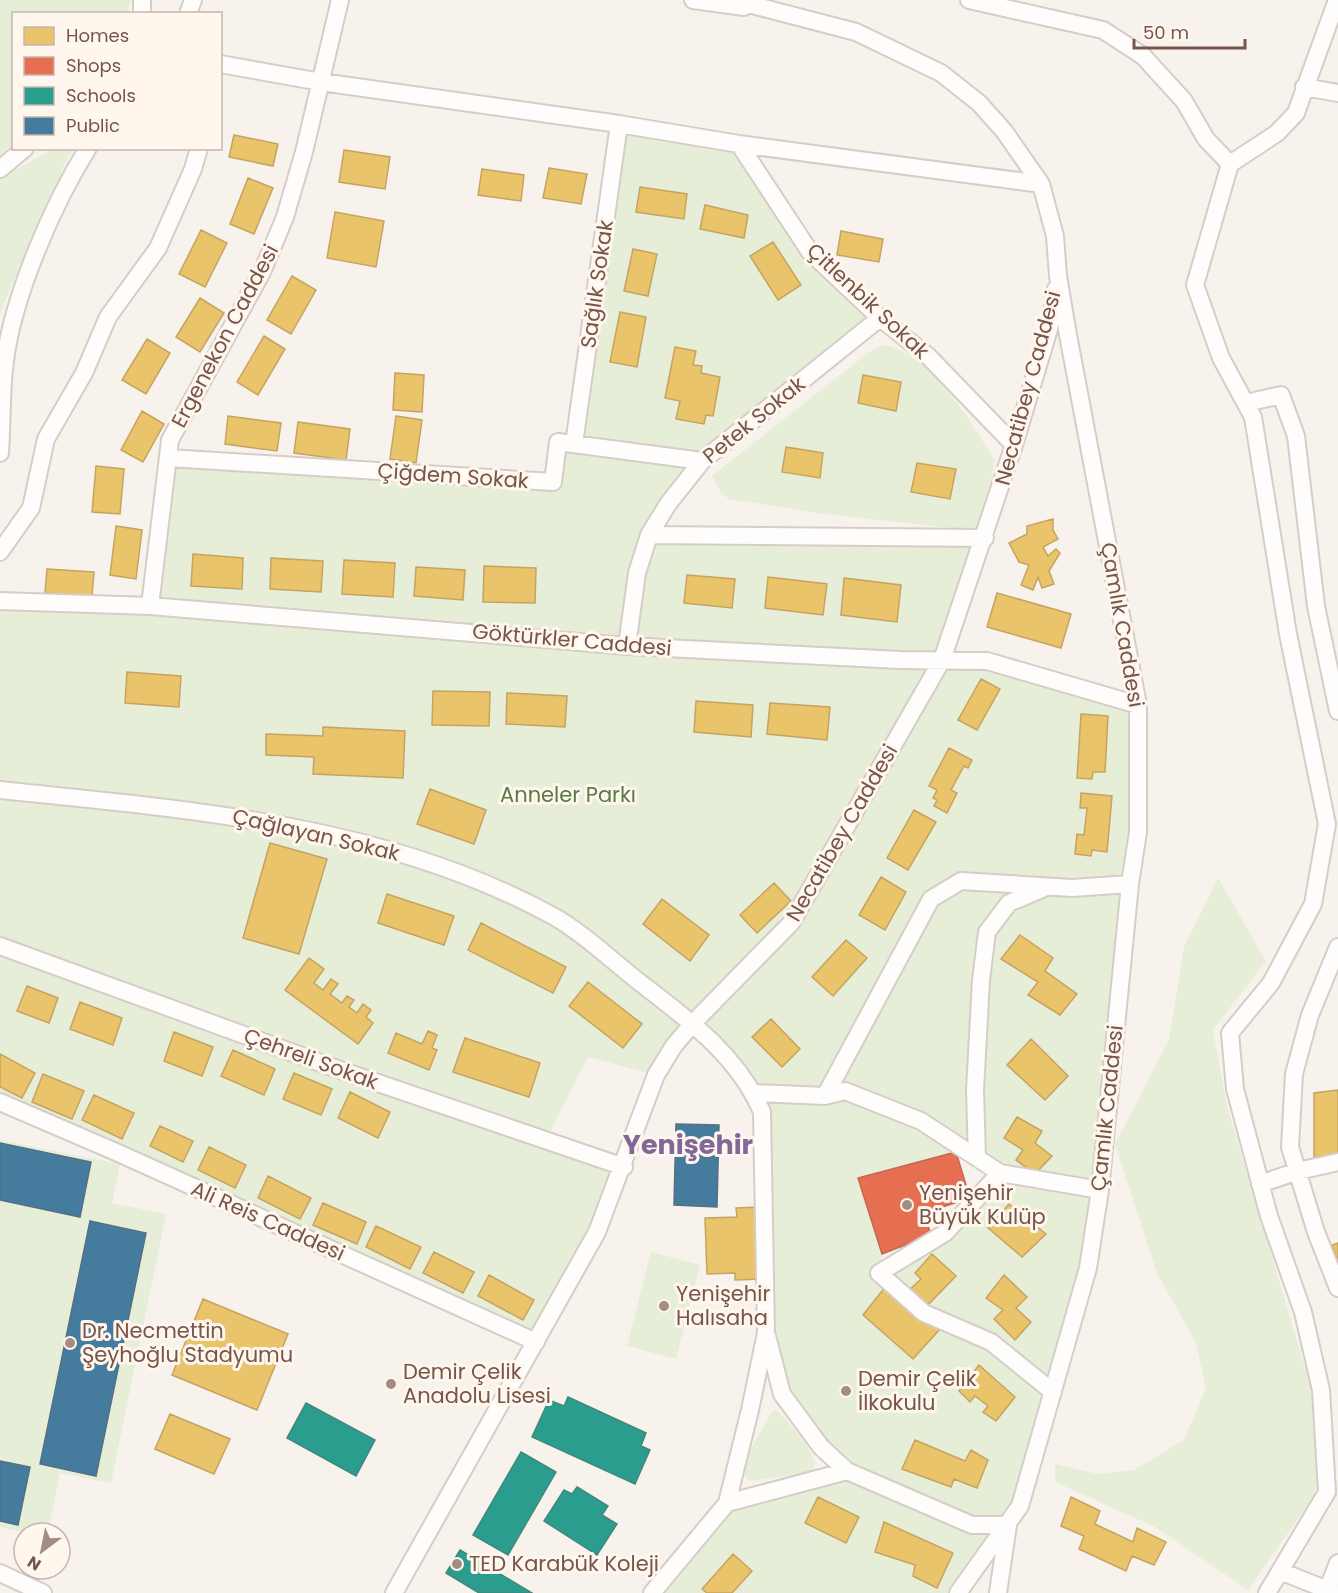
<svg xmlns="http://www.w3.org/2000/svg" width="1338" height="1593" viewBox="0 0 1338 1593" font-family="Poppins,sans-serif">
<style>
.green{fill:#e6eed7;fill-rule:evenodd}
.homes{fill:#e9c46a;stroke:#c6a361;stroke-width:1.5}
.shops{fill:#e76f51;stroke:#c5684f;stroke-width:1.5}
.schools{fill:#2a9d8f;stroke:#41887b;stroke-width:1.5}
.public{fill:#457b9d;stroke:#547084;stroke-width:1.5}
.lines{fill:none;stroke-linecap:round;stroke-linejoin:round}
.minor-casing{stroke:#d6cdc8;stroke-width:20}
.minor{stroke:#fefdfc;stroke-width:16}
.poi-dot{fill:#a38d83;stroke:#fff6ee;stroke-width:2}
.labels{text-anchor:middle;stroke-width:6;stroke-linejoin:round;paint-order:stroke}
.street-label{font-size:21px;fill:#76564b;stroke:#fff6ee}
.park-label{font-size:21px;fill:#5a7b43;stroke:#fff6ee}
.poi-label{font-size:21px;fill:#76564b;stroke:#fff6ee;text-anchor:start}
.district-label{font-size:27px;font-weight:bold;fill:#836799;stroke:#fff6ee}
</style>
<rect width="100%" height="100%" fill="#f7f2ec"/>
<path class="green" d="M0,0H131L127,13L14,14L13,144L0,155Z
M619,124L739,144L810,252L880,318L702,461L650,535L985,538L942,660L987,661L1138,705V832L1100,1190L1020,1506L958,1593H650L727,1503L846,1471L782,1394L766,1333L762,1112L693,1023L656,1075L588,1057L546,1140L624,1167L536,1342L0,1102V601L150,606L169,458L552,482L558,442L573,444ZM956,1152L1000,1174L945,1233L879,1272L882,1254L859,1178Z
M53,149H74C64,160 62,173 56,186C36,228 17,270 0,314V179Z
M884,345C929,353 973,424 995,461L980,531L824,514L729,499L721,493L712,476L869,352Z
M1218,878L1266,961L1213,1030L1227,1106L1311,1388L1321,1470L1312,1499L1248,1590L1155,1527L1055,1482V1464L1097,1474L1134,1470L1184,1440L1206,1388L1196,1343L1157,1273L1115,1144L1169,1040L1184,947Z
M0,1140L120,1164L112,1203L166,1214L111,1483L60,1473L48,1533H30L0,1527Z
M651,1252L700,1265L676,1359L627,1346Z
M774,1409C785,1417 816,1453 815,1466L810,1473L749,1481L742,1472L748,1453Z"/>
<path class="homes" d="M234,135L278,144L273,166L229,157Z
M344,150L390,157L385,189L339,182Z
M549,168L587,174L581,204L543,198Z
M482,169L524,175L521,201L478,195Z
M248,178L273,188L254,234L230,224Z
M640,187L687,194L684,219L636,212Z
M705,205L748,215L744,238L700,229Z
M335,212L384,221L376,267L327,258Z
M201,230L227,243L205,287L179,274Z
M841,231L883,239L879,262L837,255Z
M773,242L801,285L778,300L750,256Z
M633,249L657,254L648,296L624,291Z
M292,276L316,290L291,334L267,320Z
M200,298L224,313L200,352L176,337Z
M620,312L646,317L637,367L610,362Z
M264,336L285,349L258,395L237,382Z
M147,339L170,353L146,394L122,380Z
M675,347L696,351L693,365L702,366L701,373L720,377L713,416L706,415L704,424L676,419L680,401L665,398Z
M395,373L424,375L422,412L393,410Z
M863,375L901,382L896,411L858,403Z
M142,411L164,424L143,462L121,450Z
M228,416L281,423L277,451L225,444Z
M396,416L422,420L416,463L390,459Z
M298,422L350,429L346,460L294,453Z
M786,447L823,453L820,478L782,472Z
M917,463L956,469L950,499L911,492Z
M96,466L124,469L120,514L92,512Z
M1053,519V530L1058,539L1043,547L1048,556L1056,549L1060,553L1049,571L1054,584L1042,588L1038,577L1033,590L1021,585L1029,565L1019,562L1009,543L1027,534V526Z
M116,526L142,530L136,579L110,575Z
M193,554L243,558L242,589L191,586Z
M271,558L323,561L321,592L270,589Z
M344,560L395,563L393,597L342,594Z
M484,566L536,568L535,603L483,602Z
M416,567L465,570L463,600L414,596Z
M47,569L94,572L92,596L45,593Z
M687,575L735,579L732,608L684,603Z
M768,577L827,584L823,615L765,608Z
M844,578L901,585L897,622L841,615Z
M997,593L1071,614L1061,648L987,627Z
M127,672L181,676L179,707L125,703Z
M981,679L1000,689L977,730L958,720Z
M433,691L490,692L489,726L432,725Z
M507,693L567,696L565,727L506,724Z
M696,701L753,705L751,737L694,732Z
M770,703L830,707L827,740L767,734Z
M1081,714L1108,716L1105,772H1093L1092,779L1077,778Z
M323,727L405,731L403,778L313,774L314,757L266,755V734L323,736Z
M949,748L972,760L968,768L964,766L951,790L957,793L947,813L934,806L937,800L933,798L937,790L929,786Z
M430,789L486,810L474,844L417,824Z
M1081,793L1112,796L1107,852L1092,850L1091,856L1075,854L1077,834L1084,835L1087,808H1080Z
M914,810L936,822L908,870L887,858Z
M270,843L327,859L299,954L243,938Z
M881,877L906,892L885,930L859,915Z
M774,883L791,901L757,933L740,915Z
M387,894L454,916L444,945L378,923Z
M662,899L709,935L690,961L643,924Z
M481,923L566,967L553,993L468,950Z
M1020,935L1053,958L1045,971L1077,994L1060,1015L1028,995L1038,982L1001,959Z
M846,940L867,958L833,996L812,977Z
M309,958L324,969L314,983L323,990L331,979L338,984L330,994L342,1003L347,996L354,1000L349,1007L357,1013L363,1004L371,1010L366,1017L373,1023L358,1044L285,990Z
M588,982L642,1024L623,1048L569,1006Z
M27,986L58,998L49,1023L17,1011Z
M80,1002L122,1018L113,1045L70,1029Z
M771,1019L800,1049L782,1067L752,1037Z
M428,1031L437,1035L432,1048L437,1050L429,1070L388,1053L396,1033L422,1044Z
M174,1032L213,1047L202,1076L164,1061Z
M465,1038L540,1063L529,1097L453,1072Z
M1031,1039L1068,1076L1045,1100L1007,1065Z
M233,1050L275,1069L264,1095L221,1076Z
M0,1054L35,1073L22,1098L0,1087Z
M294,1073L332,1089L321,1115L283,1099Z
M43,1074L84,1091L72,1119L32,1102Z
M1338,1090V1154L1314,1158V1093Z
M350,1092L390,1112L378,1138L338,1118Z
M94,1095L134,1113L122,1139L82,1120Z
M1017,1117L1042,1131L1035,1143L1052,1156L1035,1174L1016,1160L1023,1150L1004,1138Z
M160,1126L193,1141L183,1162L150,1146Z
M209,1147L246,1165L235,1188L198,1170Z
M268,1176L311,1198L300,1219L258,1198Z
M323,1203L366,1222L357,1244L313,1225Z
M1009,1204L1046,1234L1022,1257L988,1228Z
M761,1207L764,1279L735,1280V1273L707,1274L705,1218L737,1217L736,1208Z
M376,1226L421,1247L410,1269L366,1247Z
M1338,1243V1262L1332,1245Z
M434,1252L474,1272L463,1293L423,1273Z
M932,1254L956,1276L924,1309L906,1293L921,1279L915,1273Z
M489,1275L534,1300L523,1320L478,1296Z
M1004,1275L1027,1297L1016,1308L1031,1322L1015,1340L994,1319L1003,1310L986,1298Z
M886,1286L940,1329L913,1359L863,1315Z
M203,1299L288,1334L257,1410L172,1375Z
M979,1365L1015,1397L996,1421L983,1412L988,1406L975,1396L970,1402L959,1391Z
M170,1414L230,1439L214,1474L155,1449Z
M915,1440L965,1461L971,1450L988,1460L977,1488L954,1479L951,1487L902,1469Z
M818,1497L859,1517L846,1543L805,1523Z
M1071,1497L1100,1511L1095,1524L1133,1542L1137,1528L1166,1542L1154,1565L1132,1556L1126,1571L1079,1549L1084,1536L1061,1526Z
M884,1522L953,1553L937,1588L913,1576L915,1565L875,1552Z
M733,1554L752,1571L732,1593H707L702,1589Z"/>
<path class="shops" d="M956,1152L970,1198L924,1213L931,1235L882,1254L858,1178Z"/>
<path class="schools" d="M568,1397L646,1433L641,1446L650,1450L635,1484L532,1437L549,1400L564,1406Z
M306,1403L375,1440L356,1476L287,1438Z
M521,1452L556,1472L508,1555L473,1535Z
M577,1487L608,1506L602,1515L617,1524L597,1555L544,1521L564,1490L572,1494Z
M460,1550L532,1593H479L446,1573Z"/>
<path class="public" d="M676,1124L719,1125L717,1207L674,1205Z
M0,1143L91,1162L80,1217L0,1200Z
M90,1221L146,1233L96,1476L40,1464Z
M0,1461L30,1467L18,1525L0,1521Z"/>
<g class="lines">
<g class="minor-casing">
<path id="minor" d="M693,0L744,7
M733,0L856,32L941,73L979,103L1004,131L1041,184L1055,236L1058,276L1068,335L1138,705V832L1130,884L1100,1190L1088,1268L1020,1506L958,1593
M969,0L1103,30L1143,56L1184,101L1206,139L1230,164
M142,14V0
M188,14L193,0
M220,64L321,82L619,124L739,144L1041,184
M1304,87L1338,93
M739,144L810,252L880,318L928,356L1014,445
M0,169L25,148
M1246,403L1281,395L1296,436L1316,606L1338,711
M574,444L619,124
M0,453C2,423 1,391 5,361C13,296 53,204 88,148
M169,458L553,482L558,442L702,461
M649,535L985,538
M0,552L31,508L46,439L84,373L108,317L158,248L193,169L199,148
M0,601L150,606L627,646L900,660L987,661L1138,705
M150,606L170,440L262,272L285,217L304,152L340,0
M627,646L637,573L649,535L668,504L702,461L880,318
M0,790C189,810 383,823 553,916C582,932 616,964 643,985C690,1021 738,1056 762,1112L766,1333L750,1410L727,1503L652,1593
M0,946L340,1070L624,1167
M1338,947L1310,1015L1294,1074L1290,1147L1316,1232L1338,1288
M754,1093L825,1096L845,1091L921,1121L1000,1173L1100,1190
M825,1096L931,899L961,881L1072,888L1130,884
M0,1102L116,1152L536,1342
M977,1158L975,1090L981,980L987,932L1009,903L1042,889
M1000,1173L945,1233L879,1273L924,1313L991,1342L1053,1392
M1260,1184L1298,1171L1338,1162
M767,1336L782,1394L821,1447L847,1471L972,1525H1008L998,1593
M727,1503L847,1471
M1280,1571L1335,1593
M0,1573L43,1593
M394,1593L597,1232L656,1075L673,1047L693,1023L791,923L942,660L1014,445L1049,329L1056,289
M1267,1593L1327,1492L1321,1390L1303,1312L1269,1216L1235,1089L1230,1033L1271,983L1313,904L1327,824L1288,634L1253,417L1221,358L1195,285L1230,164L1277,133L1296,113L1337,0
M1326,1593L1338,1563"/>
</g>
<use href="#minor" class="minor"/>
</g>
<g class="poi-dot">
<circle cx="907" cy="1205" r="6"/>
<circle cx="664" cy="1306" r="6"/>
<circle cx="70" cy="1343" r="6"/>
<circle cx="391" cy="1384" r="6"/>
<circle cx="846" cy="1391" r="6"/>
<circle cx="457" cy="1564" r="6"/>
</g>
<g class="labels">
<g class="street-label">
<text transform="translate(597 284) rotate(-82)" y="7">Sağlık Sokak</text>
<text transform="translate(868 301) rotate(43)" y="7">Çitlenbik Sokak</text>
<text transform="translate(225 336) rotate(-62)" y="7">Ergenekon Caddesi</text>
<text transform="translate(1028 388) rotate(-75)" y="7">Necatibey Caddesi</text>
<text transform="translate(754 420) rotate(-39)" y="7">Petek Sokak</text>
<text transform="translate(453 476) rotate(4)" y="7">Çiğdem Sokak</text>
<text transform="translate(1122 625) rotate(80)" y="7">Çamlık Caddesi</text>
<text transform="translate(572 640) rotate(5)" y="7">Göktürkler Caddesi</text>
<text transform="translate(842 833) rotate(-60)" y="7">Necatibey Caddesi</text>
<text transform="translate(316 835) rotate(13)" y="7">Çağlayan Sokak</text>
<text transform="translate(311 1059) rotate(20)" y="7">Çehreli Sokak</text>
<text transform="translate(1107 1108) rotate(-84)" y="7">Çamlık Caddesi</text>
<text transform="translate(268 1221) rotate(24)" y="7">Ali Reis Caddesi</text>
</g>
<g class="park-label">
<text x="568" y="802">Anneler Parkı</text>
</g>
<g class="poi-label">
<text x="919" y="1200">Yenişehir<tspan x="919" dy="24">Büyük Kulüp</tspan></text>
<text x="676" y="1301">Yenişehir<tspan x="676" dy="24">Halısaha</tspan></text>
<text x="82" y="1338">Dr. Necmettin<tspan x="82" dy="24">Şeyhoğlu Stadyumu</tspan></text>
<text x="403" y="1379">Demir Çelik<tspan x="403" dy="24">Anadolu Lisesi</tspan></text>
<text x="858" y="1386">Demir Çelik<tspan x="858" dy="24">İlkokulu</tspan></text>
<text x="469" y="1571">TED Karabük Koleji</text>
</g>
<g class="district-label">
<text x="688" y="1154">Yenişehir</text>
</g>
</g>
<rect x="12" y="12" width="210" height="138" fill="#fff6ee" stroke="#c8b6ad" stroke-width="1.5"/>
<rect x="24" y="27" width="30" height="18" fill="#e9c46a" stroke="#c8b6ad" stroke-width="1.5"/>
<text x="66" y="42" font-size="18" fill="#76564b">Homes</text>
<rect x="24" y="57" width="30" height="18" fill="#e76f51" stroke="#c8b6ad" stroke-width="1.5"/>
<text x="66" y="72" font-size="18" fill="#76564b">Shops</text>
<rect x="24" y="87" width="30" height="18" fill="#2a9d8f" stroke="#c8b6ad" stroke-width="1.5"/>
<text x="66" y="102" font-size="18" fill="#76564b">Schools</text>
<rect x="24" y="117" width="30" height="18" fill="#457b9d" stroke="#c8b6ad" stroke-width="1.5"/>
<text x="66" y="132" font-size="18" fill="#76564b">Public</text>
<g transform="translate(42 1551) rotate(212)"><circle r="28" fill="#fff6ee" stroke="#c8b6ad" stroke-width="1.5"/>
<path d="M0-4.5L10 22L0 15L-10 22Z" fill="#a38d83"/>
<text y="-9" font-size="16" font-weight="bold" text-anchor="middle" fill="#76564b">N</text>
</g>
<path d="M1134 39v9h111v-9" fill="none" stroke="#76564b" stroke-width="3"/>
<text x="1143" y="39" font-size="18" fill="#76564b" stroke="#fff6ee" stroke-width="4.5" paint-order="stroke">50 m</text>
</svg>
